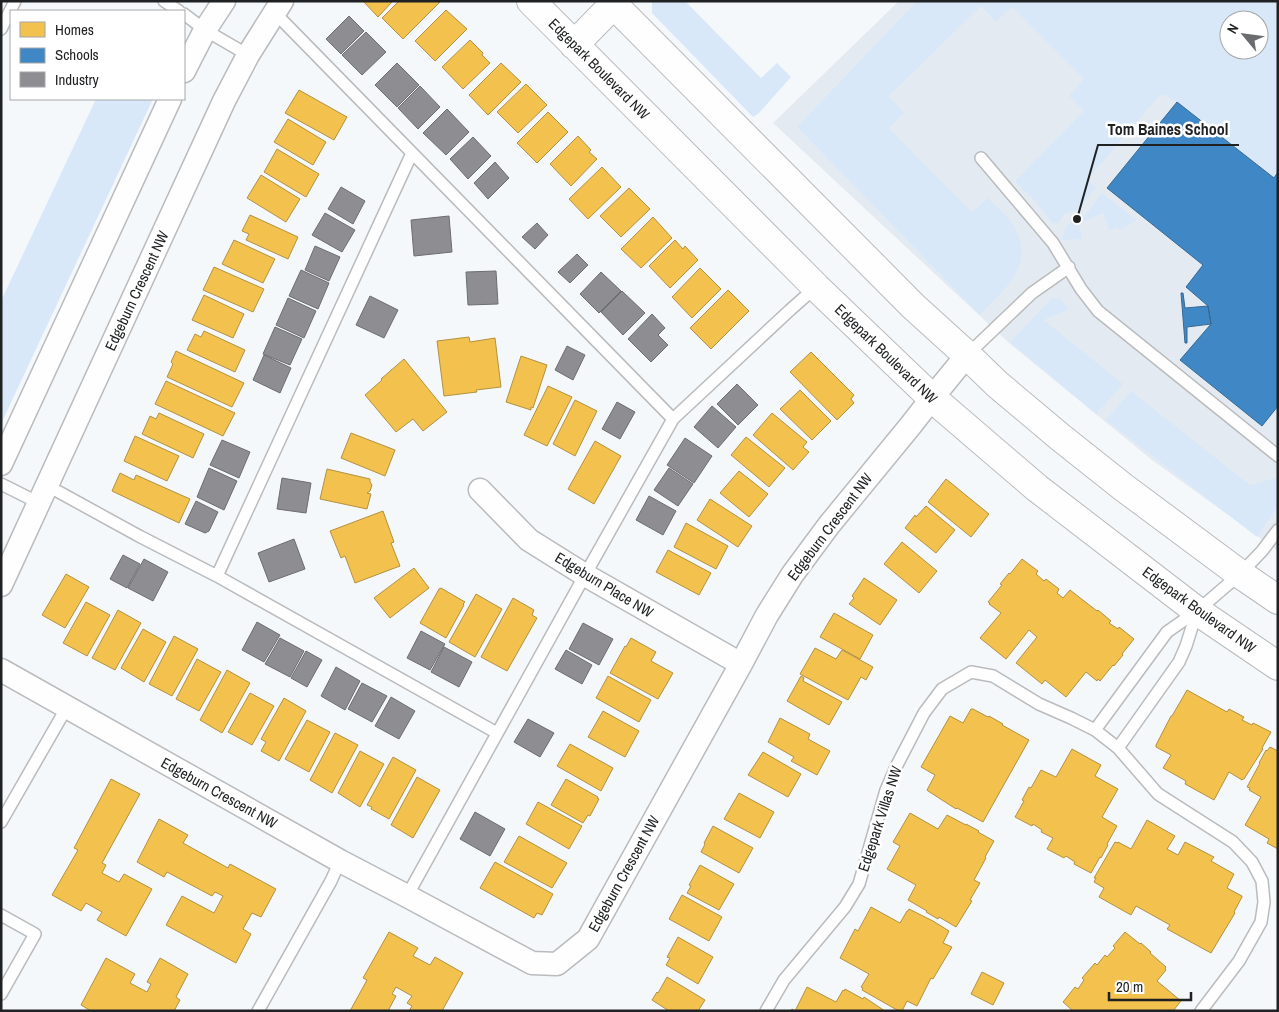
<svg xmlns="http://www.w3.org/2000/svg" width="1279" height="1012" viewBox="0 0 1279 1012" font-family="'Archivo Narrow',sans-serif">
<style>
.built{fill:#e4eaf1;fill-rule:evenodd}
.green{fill:#d8e8f9;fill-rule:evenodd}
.homes{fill:#f2c14e;stroke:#b39141}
.schools{fill:#3f88c5;stroke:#356994}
.industry{fill:#8d8d92;stroke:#6c6d71}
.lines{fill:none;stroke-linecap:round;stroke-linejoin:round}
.service-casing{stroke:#b9bbbd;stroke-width:14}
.minor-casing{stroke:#b9bbbd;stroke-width:25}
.tertiary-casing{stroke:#b9bbbd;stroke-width:30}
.service{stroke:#fefefe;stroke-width:11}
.minor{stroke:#fefefe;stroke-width:22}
.tertiary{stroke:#fefefe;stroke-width:28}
.labels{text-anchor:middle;stroke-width:5;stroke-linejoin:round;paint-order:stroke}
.street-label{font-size:15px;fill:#1f2123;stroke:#fff}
.leader{fill:none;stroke:#1f2123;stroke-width:2}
.callout-dot{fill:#1f2123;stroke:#fff;stroke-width:2}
.callout-label{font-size:16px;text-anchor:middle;font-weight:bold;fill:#1f2123;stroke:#fff;stroke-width:5;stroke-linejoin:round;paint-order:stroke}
</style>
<rect width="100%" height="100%" fill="#f5f8fb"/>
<path class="built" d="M899,1H1278V551L1152,460L1009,343L773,123ZM1229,20H1259V50H1229Z"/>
<path class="green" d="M652,1H685L761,78L777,63L791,77L759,113L753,117L652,13Z
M917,1H1278V172L1274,178L1177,102L1163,94L1159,96L1087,180L1096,188L1078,210L1064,214L1059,223H1052L1038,204L1015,181L1084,111L1069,96L1084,79L1012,7L996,22L981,6L889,96L904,113L889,128L972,212L988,198C996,206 1009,217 1014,226C1036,267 1005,288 980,315L797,127ZM1229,20H1259V50H1229Z
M96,99H153L1,424V301Z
M1102,193L1136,220L1120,230L1117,228L1109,230L1103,213L1079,223L1082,239L1062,240C1066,226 1066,222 1082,219Z
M1052,298L1060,299L1069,309L1044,320L1123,384L1096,414L1010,342Z
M1131,391L1250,485L1278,477V506L1257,537L1106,420Z"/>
<path class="homes" d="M363,1H393L378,17Z
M399,1H441L403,39L382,18Z
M446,10L467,29L435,61L415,41Z
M470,40L483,53L482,55L490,63L463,89L442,67Z
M501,63L521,82L488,115L469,95Z
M526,84L547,105L518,133L497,112Z
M299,90L347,117L334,140L285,113Z
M548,112L568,132L537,163L517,143Z
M288,119L326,142L313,165L274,142Z
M578,136L591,150L589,152L597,159L571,186L550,164Z
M277,149L319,174L306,197L264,172Z
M602,167L621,187L588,219L569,199Z
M261,175L300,199L286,222L247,198Z
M629,188L650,209L621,237L600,216Z
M250,215L298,237L288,259L246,240L249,234L242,231Z
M653,217L672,238L641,268L621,249Z
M234,240L275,259L263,283L222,264Z
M675,240L683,249L685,246L698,260L670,288L649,266Z
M214,267L264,289L253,312L203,290Z
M700,268L721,289L692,318L672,297Z
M728,290L749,311L711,349L690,328Z
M204,295L244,314L233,338L192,320Z
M204,331L245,350L235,372L187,350L195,334L201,337Z
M469,337L470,342L495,338L501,387L476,390L477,392L444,396L437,341Z
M176,351L244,383L232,407L167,377L173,364L171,362Z
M811,352L854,395L851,399L854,403L837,420L790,372Z
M521,356L547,365L533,408L531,407V410L506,402Z
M404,359L447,412L423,431L413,419L396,432L365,395L382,380L381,379Z
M166,381L235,413L223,436L155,404Z
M548,386L572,397L547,446L524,435Z
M800,390L831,421L812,440L780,409Z
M575,400L597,411L575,456L553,444Z
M159,413L204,434L193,458L142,434L150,416L156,419Z
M772,413L807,442L803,447L809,452L793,470L753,435Z
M351,433L395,450L385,476L341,458Z
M135,436L179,456L167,481L124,461Z
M746,437L785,468L769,487L731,455Z
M595,441L621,456L594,504L568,489Z
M327,469L370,479V482L372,485L370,491L367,493L371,494L367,509L320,499Z
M739,471L768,494L749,517L720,493Z
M120,473L134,480L136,475L190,499L179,523L112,491Z
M946,479L989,514L971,537L928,502Z
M710,499L752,526L738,547L697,520Z
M926,506L955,530L936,553L905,528L915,515L916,517Z
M383,511L394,542L391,543L400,566L355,583L345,556L341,558L330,531Z
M686,523L728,546L716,569L674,547Z
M902,542L937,571L919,593L884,564Z
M668,550L711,573L699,595L656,572Z
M1022,559L1038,571L1036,574L1044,581L1046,579L1059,589L1057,593L1063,598L1070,590L1097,611L1098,610L1111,621L1109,623L1118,629L1119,627L1134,639L1122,654L1123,655L1114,666L1113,665L1100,681L1098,679L1097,681L1086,672L1066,697L1045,680L1042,684L1016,663L1037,637L1029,630L1006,659L980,638L1001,613L989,604L990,603L988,602L1002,585L1000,584L1009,573L1010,574Z
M414,568L429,588L390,618L374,598Z
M66,574L89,587L65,628L42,615Z
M864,578L897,600L880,625L849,604L854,598L852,596Z
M441,588L465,602L463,604L464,605L446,638L420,623L439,589Z
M476,594L502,609L475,657L449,642Z
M513,598L534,610L532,615L537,618L507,671L481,657Z
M86,602L110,615L87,656L63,643Z
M118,610L141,623L115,670L92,658Z
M834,613L873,635L860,659L820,637Z
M143,629L166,642L144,682L121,668Z
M174,636L198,649L172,696L149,684Z
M631,638L656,652L651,661L673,673L658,699L610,673L625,646L626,647Z
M815,648L836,659L842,650L873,667L866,680L861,677L848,700L800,674Z
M197,659L221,672L199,711L176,699Z
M227,670L250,683L222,733L200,720Z
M608,676L651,700L639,722L596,698Z
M801,676L804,678L803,681L842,702L829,725L787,701Z
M1187,690L1227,712L1229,709L1244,717L1242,720L1252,725L1253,723L1271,732L1262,748L1263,749L1244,779H1243L1242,780L1229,772L1214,800L1185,784L1186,781L1163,768L1171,755L1156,747V745L1171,716H1172Z
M250,693L274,706L252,745L228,732Z
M284,698L306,711L279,761L261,751L266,742L261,739Z
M971,709H973L988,717L989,716L1003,724L1002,725L1029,740L983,822L957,808L956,809L928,791L927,790L935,775L921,767L950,716L963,723Z
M603,711L639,731L625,757L588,737Z
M780,718L810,734L808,739L830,751L817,775L791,761L794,757L768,742Z
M307,720L330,732L309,772L285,759Z
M335,733L358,745L332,793L310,780Z
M570,744L613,768L601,791L557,766Z
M1270,747L1278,751V849L1267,843L1269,839L1245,825L1261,797L1249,790L1250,788L1247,787L1260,763H1259L1266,750L1267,751Z
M1072,749L1101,765L1095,776L1118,789L1102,817L1117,826L1107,844L1108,845L1101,858L1100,857L1091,873L1074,864L1075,862L1066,856L1064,858L1047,849L1053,838L1041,832L1042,830L1033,824L1032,826L1015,817L1024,801L1022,800L1029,787L1031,788L1041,770L1056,777Z
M360,751L384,764L360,807L338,793Z
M763,752L801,774L788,797L748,775Z
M393,757L416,770L389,819L371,809L372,807L367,805Z
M417,777L440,790L413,838L391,825Z
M111,779L140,794L102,863L106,865L102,873L119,882L124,874L152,889L126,936L97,920L102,912L86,903L81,911L52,895L78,850L74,848Z
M566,779L598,797L597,798L599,799L590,816L588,815L583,823L551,805Z
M739,793L774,812L760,838L724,819Z
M538,802L582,826L569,849L526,824Z
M910,813L938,829L947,815L966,825V824L979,831L978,832L994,841L985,857L986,858L974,880L980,883L970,900L972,901L956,927L939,917L938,919L926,912L927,911L908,900L916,885L887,869L900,846L893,842Z
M159,819L188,835L183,843L228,868L230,864L276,889L261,917L252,913L243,929L251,934L236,963L166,925L182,896L214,913L223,896L215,892L212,896L167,872L164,877L137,862Z
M1147,820L1175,836L1167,849L1178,855L1185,842L1214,857L1211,861L1234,874L1227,888L1242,896V897L1234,912L1235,913L1211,953L1167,929L1170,925L1136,906L1131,915L1099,897L1104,888L1094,882L1096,878H1094L1115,842L1118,843V842L1131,849Z
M713,826L753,848L739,873L701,852L705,844L704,843Z
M519,836L567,863L552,888L504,862Z
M495,862L553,894L542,915L537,913L534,918L480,888Z
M700,865L734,884L719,910L687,893L691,886L689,885Z
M682,895L722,917L709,941L669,919Z
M871,907L900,923L907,911H908L909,909L933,921L949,931L943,943L952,947L933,979L931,978L917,1006L907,1001L902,1011L897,1010L862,990L863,988L861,987L869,974L840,958L855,929L858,931Z
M389,932L418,948L413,956L430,965L435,957L463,973L442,1011H409L412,1006L407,1003L412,996L396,987L392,994L396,996L388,1011H350L367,980L363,978Z
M1125,932L1140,944L1141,943L1151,952L1150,953L1166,967L1165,968L1166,970L1157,981L1181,1001L1173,1011H1073L1063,1002L1075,987L1078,989L1084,980L1082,978L1095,963L1097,965L1105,955L1107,957L1115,948L1113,946Z
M678,937L713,957L698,984L666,965L670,958L667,957Z
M106,958L135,974L130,983L147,992L151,984L147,982L160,958L188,974L176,997L180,1000L174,1011H91L81,1005Z
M982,972L1004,983L993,1005L971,994Z
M667,977L705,1000L698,1011H669L652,1000L657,992L658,993Z
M807,987L836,1002L843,990L844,991L845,989L863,999L864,997L885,1011H791L792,1009L795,1011Z"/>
<path class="schools" d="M1177,102L1274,178L1278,172V406L1262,426L1180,360L1211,324L1208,306L1186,287L1203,265L1107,188Z
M1181,293H1183L1185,308L1208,306L1211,324L1187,327V343H1185Z"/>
<path class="industry" d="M349,16L364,31L341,54L326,39Z
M366,32L386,52L362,75L342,55Z
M397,63L419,85L397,107L375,85Z
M420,86L440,107L418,129L398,108Z
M447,109L469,132L446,155L423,133Z
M473,137L491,156L468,179L450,159Z
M495,162L509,178L488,199L474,183Z
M341,187L365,201L353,224L328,209Z
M325,213L355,230L342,252L312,235Z
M449,216L452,252L414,256L411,220Z
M537,223L548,235L535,249L522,237Z
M315,246L340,257L329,281L305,270Z
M577,254L588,265L570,283L558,272Z
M301,270L329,283L318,309L289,296Z
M496,271L498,304L468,305L466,272Z
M601,272L621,291L599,313L580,294Z
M622,291L645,313L623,335L601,312Z
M370,296L398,310L384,338L356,325Z
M288,298L316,311L304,338L276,325Z
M652,314L665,328L658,335L668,345L651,362L628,339Z
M275,327L302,339L290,365L263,354Z
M567,346L585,355L573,380L555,370Z
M264,355L291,368L280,393L253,380Z
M737,384L758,405L738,425L717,404Z
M617,402L635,412L620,439L602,429Z
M712,406L736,427L718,448L694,427Z
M685,438L712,456L694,483L667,465Z
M222,440L250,452L239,478L210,465Z
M209,468L237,481L224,510L197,497Z
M669,468L693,484L678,506L654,490Z
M282,478L311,483L306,513L277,509Z
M649,496L676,511L663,535L636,520Z
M196,501L218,512L209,531L205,533L185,524Z
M294,539L305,569L269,582L258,553Z
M123,555L140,564L127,588L110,579Z
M144,559L168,572L153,601L128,588Z
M257,622L280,635L264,662L242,650Z
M583,623L613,639L599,665L569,649Z
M421,631L445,644L430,670L407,658Z
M280,638L304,651L290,677L265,664Z
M444,647L472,662L459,687L431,672Z
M566,650L592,665L582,684L555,669Z
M306,651L322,660L307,687L291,678Z
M336,667L360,681L345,710L321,696Z
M362,683L387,696L372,722L348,709Z
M391,697L415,711L399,739L375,726Z
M528,719L554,733L540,757L514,742Z
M475,812L505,829L490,856L460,839Z"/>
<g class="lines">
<g class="service-casing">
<path id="service" d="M164,1L179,11
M274,12L673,419
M184,14L205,30L248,55
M1,29L15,1
M981,158L1053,243L1081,289L1098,311L1278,456
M967,355L1032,293L1069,267
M1,484L39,503
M48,486L139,536L217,576L497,733
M217,576L412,153
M1095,730L1167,632L1197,611L1240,574L1262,551L1278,530
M1118,748L1179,662L1186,646L1197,611
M1,822L67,707
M407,896L585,575L673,419L790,310L816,287
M1,915L35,934L1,994
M258,1011L331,881L340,861
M766,1011L784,980L845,907L859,884L886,790L897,765L924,713L942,689L971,672L993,676L1039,704L1071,718L1095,730L1118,748L1158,794L1233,842L1252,862L1262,881L1264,902L1261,922L1239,961L1201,1011"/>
</g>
<g class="minor-casing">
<path id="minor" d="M184,71L205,30L224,1
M1,464L170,99
M480,490L529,540L585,575L741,664
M1,585L224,101L248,55L282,1
M1,670L340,861L407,896L532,963L557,964L588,939L741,664L767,615L792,575L829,525L911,425L932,398L967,355"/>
</g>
<g class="tertiary-casing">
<path id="tertiary" d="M531,1L816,287L932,398L1037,488L1197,611L1278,666
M610,1L913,306L967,355L997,384L1060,437L1123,487L1240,574L1278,600
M574,45L613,5"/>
</g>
<use href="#service" class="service"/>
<use href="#minor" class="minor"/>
<use href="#tertiary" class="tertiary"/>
</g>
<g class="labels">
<g class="street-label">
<text transform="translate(599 69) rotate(45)" y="5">Edgepark Boulevard NW</text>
<text transform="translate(137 291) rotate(-65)" y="5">Edgeburn Crescent NW</text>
<text transform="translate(886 354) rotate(44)" y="5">Edgepark Boulevard NW</text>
<text transform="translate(830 527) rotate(-53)" y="5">Edgeburn Crescent NW</text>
<text transform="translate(604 585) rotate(31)" y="5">Edgeburn Place NW</text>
<text transform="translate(1199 610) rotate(36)" y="5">Edgepark Boulevard NW</text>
<text transform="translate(219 793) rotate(29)" y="5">Edgeburn Crescent NW</text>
<text transform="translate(880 819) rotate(-72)" y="5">Edgepark Villas NW</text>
<text transform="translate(624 874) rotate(-61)" y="5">Edgeburn Crescent NW</text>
</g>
</g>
<path class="leader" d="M1077 219L1098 145H1239"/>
<circle class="callout-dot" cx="1077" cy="219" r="5"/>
<g class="callout-label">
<text x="1168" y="135">Tom Baines School</text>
</g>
<rect width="1279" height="1012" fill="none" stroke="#1f2123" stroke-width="5"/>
<rect x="10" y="10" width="175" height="90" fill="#ffffff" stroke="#a5a6a7"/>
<rect x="20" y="22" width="25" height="15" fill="#f2c14e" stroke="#a5a6a7"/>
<text x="55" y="35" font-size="15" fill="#1f2123">Homes</text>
<rect x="20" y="48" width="25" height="15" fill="#3f88c5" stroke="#a5a6a7"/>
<text x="55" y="60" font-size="15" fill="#1f2123">Schools</text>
<rect x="20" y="72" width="25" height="15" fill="#8d8d92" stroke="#a5a6a7"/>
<text x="55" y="85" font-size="15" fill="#1f2123">Industry</text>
<g transform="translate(1244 35) rotate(299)"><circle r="24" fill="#ffffff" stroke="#a5a6a7"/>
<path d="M0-4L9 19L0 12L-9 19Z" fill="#6a6c6f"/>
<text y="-8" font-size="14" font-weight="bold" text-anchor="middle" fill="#1f2123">N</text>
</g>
<path d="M1109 992v8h82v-8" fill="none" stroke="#1f2123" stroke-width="2.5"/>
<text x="1116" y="992" font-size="15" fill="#1f2123" stroke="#ffffff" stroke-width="4" paint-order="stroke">20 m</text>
</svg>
